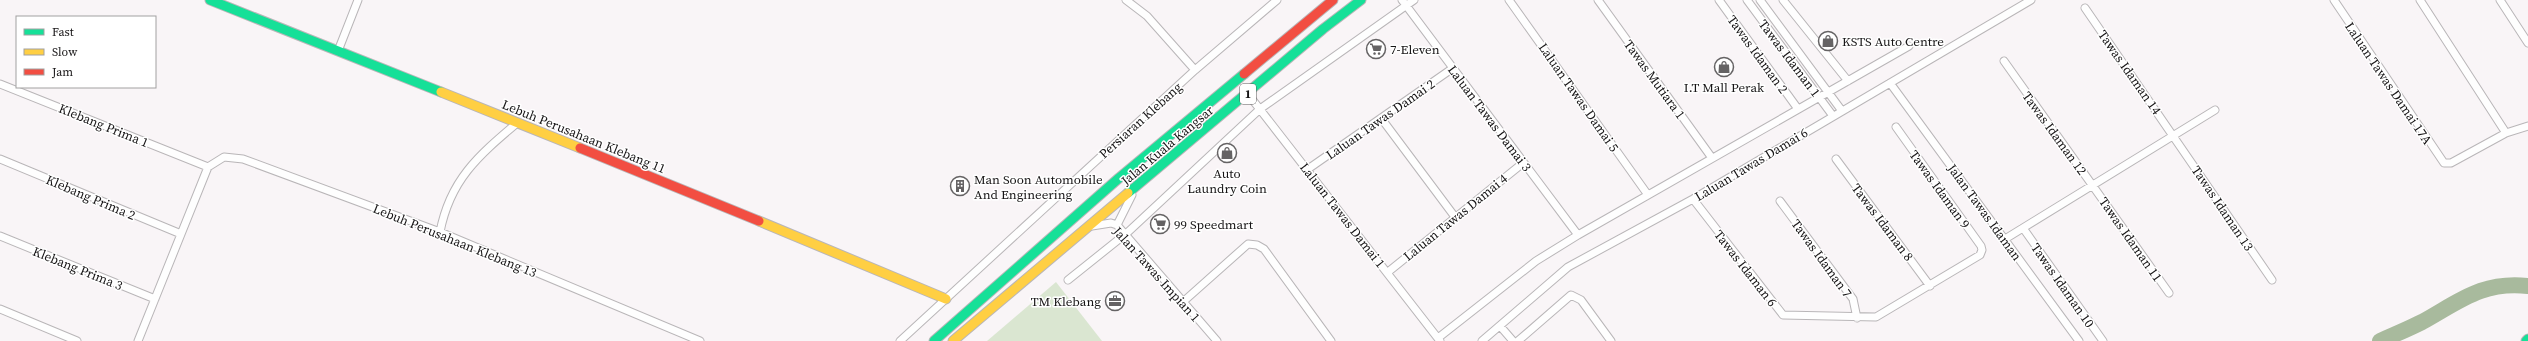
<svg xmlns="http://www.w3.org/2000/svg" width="2528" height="341" viewBox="0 0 2528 341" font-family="'Source Serif 4',serif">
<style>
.green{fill:#dae6d1}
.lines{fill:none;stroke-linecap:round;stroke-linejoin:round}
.river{stroke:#a8ba9d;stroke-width:16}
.street-casing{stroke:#b9b6b8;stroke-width:9}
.fast-casing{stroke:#b9b6b8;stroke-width:11}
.slow-casing{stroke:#b9b6b8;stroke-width:11}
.jam-casing{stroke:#b9b6b8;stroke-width:11}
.street{stroke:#fefefe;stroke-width:7}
.fast{stroke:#16e098;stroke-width:9}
.slow{stroke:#ffcf43;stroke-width:9}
.jam{stroke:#f24e42;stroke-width:9}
.labels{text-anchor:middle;stroke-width:3;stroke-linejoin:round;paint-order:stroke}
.shield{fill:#fff;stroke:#5c5a5b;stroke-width:1}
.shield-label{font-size:12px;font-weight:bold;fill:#161415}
.poi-label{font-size:13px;fill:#161415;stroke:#fff;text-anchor:start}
.street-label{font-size:13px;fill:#161415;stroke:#fff}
</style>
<rect width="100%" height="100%" fill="#f9f5f7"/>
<path class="green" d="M1056,282L1102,341H987Z"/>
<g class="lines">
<path class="river" d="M2380,341C2394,335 2408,329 2422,322C2460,301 2482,281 2528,286"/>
<g class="street-casing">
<path id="street" d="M1126,0L1147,16L1195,70
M1402,0L1578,235
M1509,0L1648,195
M1598,0L1712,158
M1719,0L1798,109
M1747,0L1833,116
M1760,0L1842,111
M1783,0L1848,81
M2334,0L2444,163H2451L2506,133L2528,126
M2420,0L2506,133
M2500,0L2528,43
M2085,8L2272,280
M338,51L358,0
M2004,61L2169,293
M1890,83L2079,341
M0,84L208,167
M1248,94L1440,341
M1381,118L1455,217
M0,159L181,234
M1836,159L1930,286
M208,167L224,157L243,159L440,232L700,341
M1308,169L1453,68
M1693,199L1783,315L1876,317L1980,255L1982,250L1981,246L1896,127
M1780,201L1853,299L1857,318
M1117,225L1132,195
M1092,226L1111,223L1117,225L1217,341
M2023,228L2103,341
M440,232C450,180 478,156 517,123
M0,236L155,299
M2005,239L2215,110
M1388,272L1523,163
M1068,280L1128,232L1260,109L1414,0
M1184,301L1248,244L1257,245L1264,249L1331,341
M0,309L77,341
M1500,326L1513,341
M1438,338L1536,261L1578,235L1909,46
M138,341L208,167
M900,341L1195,70L1277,0
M1482,341L1568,267L1693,199L2031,0
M1518,341L1571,295L1581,300L1611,341"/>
</g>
<g class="fast-casing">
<path id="fast" d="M210,0L441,92
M1128,193L1323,29L1361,0
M934,341L1119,178L1244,74
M2526,341L2528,339"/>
</g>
<g class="slow-casing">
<path id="slow" d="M441,92L580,148
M759,221L946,299
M953,341L1128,193"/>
</g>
<g class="jam-casing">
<path id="jam" d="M1244,74L1333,0
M580,148L759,221"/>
</g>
<use href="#street" class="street"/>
<use href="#fast" class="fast"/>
<use href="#slow" class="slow"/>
<use href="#jam" class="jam"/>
</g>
<defs>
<g id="shop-ring" transform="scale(1)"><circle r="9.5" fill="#fff" stroke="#656364" stroke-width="1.5"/><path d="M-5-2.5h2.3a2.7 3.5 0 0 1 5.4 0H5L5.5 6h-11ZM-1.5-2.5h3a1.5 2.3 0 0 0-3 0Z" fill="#656364"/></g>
<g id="supermarket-ring" transform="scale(1)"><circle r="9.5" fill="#fff" stroke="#656364" stroke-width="1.5"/><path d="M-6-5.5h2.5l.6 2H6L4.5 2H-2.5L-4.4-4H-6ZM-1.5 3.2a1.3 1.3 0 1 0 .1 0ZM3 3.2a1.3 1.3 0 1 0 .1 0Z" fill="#656364"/></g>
<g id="building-ring" transform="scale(1)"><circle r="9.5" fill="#fff" stroke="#656364" stroke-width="1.5"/><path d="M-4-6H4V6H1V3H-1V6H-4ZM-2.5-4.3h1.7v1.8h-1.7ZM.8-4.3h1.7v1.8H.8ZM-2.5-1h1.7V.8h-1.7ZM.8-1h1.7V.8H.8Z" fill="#656364"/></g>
<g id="office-ring" transform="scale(1)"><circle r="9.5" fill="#fff" stroke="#656364" stroke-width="1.5"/><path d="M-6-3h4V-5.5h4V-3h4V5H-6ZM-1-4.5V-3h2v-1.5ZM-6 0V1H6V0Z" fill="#656364"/></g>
</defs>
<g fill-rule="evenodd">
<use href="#shop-ring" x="1828" y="41"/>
<use href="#supermarket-ring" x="1376" y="49"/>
<use href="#shop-ring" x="1724" y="67"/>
<use href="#shop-ring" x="1227" y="153"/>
<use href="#building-ring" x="960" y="186"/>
<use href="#supermarket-ring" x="1160" y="224"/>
<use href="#office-ring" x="1115" y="301"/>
</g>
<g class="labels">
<rect class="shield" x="1240" y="84" width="16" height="20" rx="3"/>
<g class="shield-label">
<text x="1248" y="98">1</text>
</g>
<g class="poi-label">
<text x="1842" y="46">KSTS Auto Centre</text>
<text x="1390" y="54">7-Eleven</text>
<text x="1724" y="92" text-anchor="middle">I.T Mall Perak</text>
<text x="1227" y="178" text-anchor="middle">Auto<tspan x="1227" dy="15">Laundry Coin</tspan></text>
<text x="974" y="184">Man Soon Automobile<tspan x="974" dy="15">And Engineering</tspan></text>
<text x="1174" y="229">99 Speedmart</text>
<text x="1101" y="306" text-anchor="end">TM Klebang</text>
</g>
<g class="street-label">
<text transform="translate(1758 54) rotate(54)" y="5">Tawas Idaman 2</text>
<text transform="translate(1790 58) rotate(53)" y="5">Tawas Idaman 1</text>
<text transform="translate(2130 72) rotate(55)" y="5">Tawas Idaman 14</text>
<text transform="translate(1655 79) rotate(54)" y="5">Tawas Mutiara 1</text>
<text transform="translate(2389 83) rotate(56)" y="5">Laluan Tawas Damai 17A</text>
<text transform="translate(1579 97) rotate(55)" y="5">Laluan Tawas Damai 5</text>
<text transform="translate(1490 118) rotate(53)" y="5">Laluan Tawas Damai 3</text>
<text transform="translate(1380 119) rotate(-35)" y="5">Laluan Tawas Damai 2</text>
<text transform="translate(1140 120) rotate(-42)" y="5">Persiaran Klebang</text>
<text transform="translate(104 125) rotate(22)" y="5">Klebang Prima 1</text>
<text transform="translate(2055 133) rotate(54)" y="5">Tawas Idaman 12</text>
<text transform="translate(584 136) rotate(22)" y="5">Lebuh Perusahaan Klebang 11</text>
<text transform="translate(1167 145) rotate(-40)" y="5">Jalan Kuala Kangsar</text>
<text transform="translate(1751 164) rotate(-31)" y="5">Laluan Tawas Damai 6</text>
<text transform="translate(1940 189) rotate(54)" y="5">Tawas Idaman 9</text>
<text transform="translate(91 197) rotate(23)" y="5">Klebang Prima 2</text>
<text transform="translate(2223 208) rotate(56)" y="5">Tawas Idaman 13</text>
<text transform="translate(1985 212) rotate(54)" y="5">Jalan Tawas Idaman</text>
<text transform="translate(1343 215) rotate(52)" y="5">Laluan Tawas Damai 1</text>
<text transform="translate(1455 217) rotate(-39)" y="5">Laluan Tawas Damai 4</text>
<text transform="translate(1883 222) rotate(53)" y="5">Tawas Idaman 8</text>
<text transform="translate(2131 239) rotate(55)" y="5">Tawas Idaman 11</text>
<text transform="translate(455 240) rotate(22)" y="5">Lebuh Perusahaan Klebang 13</text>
<text transform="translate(1822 258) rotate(54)" y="5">Tawas Idaman 7</text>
<text transform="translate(78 268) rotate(22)" y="5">Klebang Prima 3</text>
<text transform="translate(1746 268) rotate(52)" y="5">Tawas Idaman 6</text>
<text transform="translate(1157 274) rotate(48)" y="5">Jalan Tawas Impian 1</text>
<text transform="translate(2063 285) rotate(55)" y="5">Tawas Idaman 10</text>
</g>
</g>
<rect x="16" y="16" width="140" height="72" fill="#ffffff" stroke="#a2a1a1"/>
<rect x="24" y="29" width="20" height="6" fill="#16e098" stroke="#a2a1a1"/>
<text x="52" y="36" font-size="12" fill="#161415">Fast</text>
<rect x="24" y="49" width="20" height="6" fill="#ffcf43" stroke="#a2a1a1"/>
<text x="52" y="56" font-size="12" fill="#161415">Slow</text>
<rect x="24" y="69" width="20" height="6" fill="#f24e42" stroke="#a2a1a1"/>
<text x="52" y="76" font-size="12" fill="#161415">Jam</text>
</svg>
